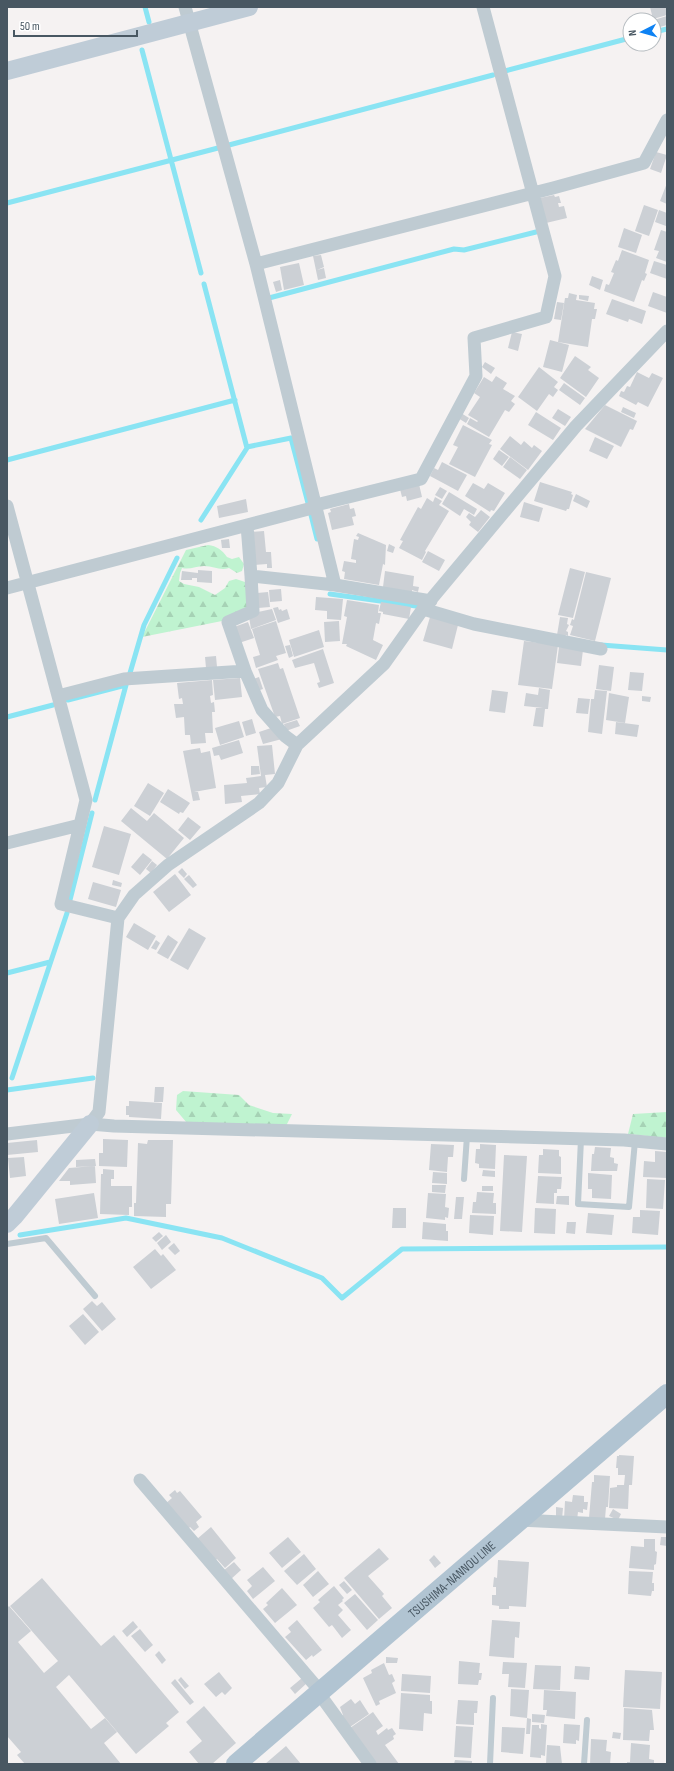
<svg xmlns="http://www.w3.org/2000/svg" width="674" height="1771" viewBox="0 0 674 1771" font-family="'Sofia Sans Condensed',sans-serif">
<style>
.forest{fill:url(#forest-firs)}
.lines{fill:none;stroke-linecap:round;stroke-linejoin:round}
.stream{stroke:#8ae4f3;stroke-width:5}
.building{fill:#ccd0d5}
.lane{stroke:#bfcbd2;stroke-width:6}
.street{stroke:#bfcbd2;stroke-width:13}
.secondary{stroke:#bfccd7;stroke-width:18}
.primary{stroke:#b1c4d2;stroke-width:20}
.labels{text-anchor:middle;stroke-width:3;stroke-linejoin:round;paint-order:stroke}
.street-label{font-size:13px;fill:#485762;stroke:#fff}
</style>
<defs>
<pattern id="forest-firs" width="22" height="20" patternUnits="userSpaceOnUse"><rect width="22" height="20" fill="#bff3d0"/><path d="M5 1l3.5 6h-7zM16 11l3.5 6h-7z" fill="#a6d2b5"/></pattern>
</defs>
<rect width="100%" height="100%" fill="#f5f2f2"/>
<path class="forest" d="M208,545C217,546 222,550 227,557L232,559L239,557L244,564L242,571L237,573L229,568C220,571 214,566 204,566C196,566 190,570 182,568L180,573L179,581L184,584L199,587L215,595L225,588L229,581L236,579L248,583L249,609L222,621L142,637L186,550Z
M183,1091L239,1095L249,1105L273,1113L292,1114L286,1126L187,1123L176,1110L177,1095Z
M667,1112V1138L628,1134L633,1114Z"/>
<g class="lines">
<path class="stream" d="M145,7L149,22
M654,32L667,29
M142,50L201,273
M505,71L630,38
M229,145L493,75
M7,203L218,148
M269,298L454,249L464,250L536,232
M247,447L291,438L308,503
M7,460L235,400
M311,515L317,539
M201,520L247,448L204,284
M330,594L416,606
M601,645L667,650
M130,673L144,625L177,558
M68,700L126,685L95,800
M7,717L53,705
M70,900L92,813
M7,973L50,962
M12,1078L67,913
M7,1090L93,1078
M20,1235L126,1218L222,1238L322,1278L342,1298L402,1249L667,1247"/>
</g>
<path class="building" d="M650,7H667V15L653,19Z
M667,16V25L656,28L654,20Z
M656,152L667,155L661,173L650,169Z
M667,183V204L660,201Z
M554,195L555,197L559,196L561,203H558L559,207L564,206L567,218L546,223L540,198Z
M644,205L658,210L649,236L635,231Z
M659,210L667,213L666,226L655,222Z
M624,228L642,235L636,253L618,247Z
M661,230L667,232V262L656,258L659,251L654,250Z
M622,250L649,260L645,273L647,274L644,281L642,280L634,302L604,291L606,284L609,285L614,273L611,272L616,260L618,261Z
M321,255L324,267L317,270L324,268L326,278L318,280L313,256Z
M654,261L667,265V279L650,273Z
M299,263L304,285L284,290L280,267Z
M592,276L603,280L600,290L589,285Z
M280,280L282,290L276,292L273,282Z
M653,292L667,297V313L648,306Z
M569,293L577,295L576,300L595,303L594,309H597L595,319H592L588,347L558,342L565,298H568Z
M579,295L589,296L588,301L579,299Z
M612,299L646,311L642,324L629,319L628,322L606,314Z
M557,302L564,303L561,320L554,319Z
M512,332L522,334L518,351L508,348Z
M550,340L569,345L562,372L543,367Z
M575,356L591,367L588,370L599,378L586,397L560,378Z
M485,362L495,368L491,374L482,367Z
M539,367L558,382L554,387L558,390L553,397L549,394L537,411L518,397Z
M637,372L649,378L652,373L663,378L648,407L638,402L636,405L619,396L621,391L624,392L627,386L630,387Z
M496,376L507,383L503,389L515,396L511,401L515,404L509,412L505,410L489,437L467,424L470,418L477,422L478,421L468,415L480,397L474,393L484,377L492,382Z
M564,383L585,398L580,405L559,390Z
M605,405L637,421L633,430L630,429L621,447L585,429Z
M623,407L636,413L634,418L621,412Z
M558,409L571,417L565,426L552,418Z
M536,412L561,428L553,440L528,425Z
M461,413L469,418L466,423L458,418Z
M463,425L492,440L489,444L492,445L475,477L449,464L458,447L453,445Z
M510,436L521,445L524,441L532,448L534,445L542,451L528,470L500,449Z
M595,437L614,446L607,459L589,451Z
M499,450L509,457L502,466L493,459Z
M510,457L527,470L520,479L503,467Z
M442,462L467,475L458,491L430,476L434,468L438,470Z
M540,482L572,492L571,494L573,495L569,509H567L566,511L534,501Z
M473,483L484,489L488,483L505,493L494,511L491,510L490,512L465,496Z
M419,484L422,497L407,501L406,496L402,497L400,489Z
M440,487L447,491L442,499L435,495Z
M449,492L477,509L474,515L464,509L460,516L442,504Z
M576,494L590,501L587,508L573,501Z
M435,497L442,501L439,505L449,511L425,551L426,552L422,560L399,548L403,541L400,540L418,507L421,509L427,498L433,502Z
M246,499L248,512L219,518L217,506Z
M524,502L543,508L539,522L520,517Z
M349,504L350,509L354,508L356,516L352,517L354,525L332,530L328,513L331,512L330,509Z
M481,510L490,517L478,532L469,525L471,522L466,517L469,513L475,517Z
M264,531L266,552H271L272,568H267V564L253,565L250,532Z
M358,533L386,545L385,565L383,564L379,585L344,579L345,572L342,571L344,561L356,563V560L351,559L354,539L358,540L359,537L356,536Z
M229,539L230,548H222L221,540Z
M389,544L395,547L393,553L387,551Z
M428,551L445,560L439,571L422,562Z
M570,568L585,572L573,618L558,615Z
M198,570L212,571V583L197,582V578H192V580H181L182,571L198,573Z
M385,571L414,576L413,586L419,587L418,592L412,590V592L383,587Z
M586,572L611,578L595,641L570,635L573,626L570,625L572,619L574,620Z
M281,589L282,601L270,602L269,590Z
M268,592L270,607L258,608L257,593Z
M316,597L343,599L341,620L327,619V611L315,610Z
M347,600L379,605L378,613H381L379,624L376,623L373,640L383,645L376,660L346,646L347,644H342L347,617L344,616Z
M381,602L411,607L409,619L383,614V612L379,611Z
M278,607L279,610L281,609L282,611L287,609L290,619L278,623L273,608Z
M272,609L276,620L251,629L249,617L258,612Z
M430,617L458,625L452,649L423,641Z
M560,617L568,618L567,624L569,625L566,631L568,632V636L566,635L565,637L557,635Z
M276,621L286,653L276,656L278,660L256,668L253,657L260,655L252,629Z
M339,621L340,641L325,642L324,622Z
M248,622L254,638L239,643L234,627Z
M319,630L324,647L294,657L289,640Z
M524,641L558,645L552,689L518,685Z
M290,645L293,656L289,658L285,646Z
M559,647L583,650L581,666L557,663Z
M323,649L334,683L319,688L317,683L320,682L314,663L295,668L292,660Z
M216,656L217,667L206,668L205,657Z
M278,663L280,669L283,668L300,718L282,724L280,716L275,717L258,669Z
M599,665L614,667L611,691L596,689Z
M630,672L644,673L642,691L628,690Z
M259,677L263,689L257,691L253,679Z
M240,678L242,697L215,700L213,680Z
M212,680L213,695L210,696L211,703L214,702L215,712H212L213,733H205L206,743L191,744L190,735H185L184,717L176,718L174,704H183L182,698L179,699L177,683Z
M539,688L550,690L548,709H545L543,727L533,726L536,708H543L524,706L526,693L538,695Z
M492,690L508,692L505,713L489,711Z
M595,690L607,691L602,734L588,732L591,699H594Z
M609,693L629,697L625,723L606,720Z
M642,696L651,697L650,702L642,701Z
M578,698L590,699L588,714L576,713Z
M252,719L256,733L246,736L242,722Z
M297,720L300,726L286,731L284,724Z
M239,721L244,737L220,745L215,728Z
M616,722L639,725L637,737L615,734Z
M274,727L282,739L263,744L259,732Z
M239,740L243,753L221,760L219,755L214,756L212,748Z
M272,745L275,774L265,775L267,787L259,788L260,794L241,796L242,802L225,804L224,785L247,783L246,778L261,776L257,746Z
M200,748L201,753L210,751L216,788L194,792H198L200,800L193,801L183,751Z
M251,766H259L260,774L251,775Z
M148,783L164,793L150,816L134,806Z
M168,789L190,803L183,813L180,812L179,814L160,802Z
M131,808L147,821L154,813L184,838L167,859L121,821Z
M188,817L201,827L190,840L178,830Z
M104,826L131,834L119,875L92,867Z
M143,853L152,860L140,875L131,867Z
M152,861L157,865L151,873L146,869Z
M182,868L187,874L184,878L178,872Z
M175,874L191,895L169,912L153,892Z
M189,875L197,885L193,888L184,879Z
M113,880L122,883L121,887L112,885Z
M93,882L121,890L116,907L88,899Z
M134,923L156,936L148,950L126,937Z
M189,928L206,938L188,970L170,960Z
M168,935L178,942L168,959L157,953Z
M156,940L160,943L156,950L151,948Z
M155,1087H164L163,1102H154Z
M129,1101L162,1103L161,1119L129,1117V1115H126V1106H129Z
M103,1139L128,1140L127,1167L99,1166V1153H103Z
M37,1140L38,1152L7,1155V1143Z
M148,1140H173L171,1204H166V1217L134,1216V1203H136L138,1143L147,1144Z
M431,1144L454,1145L453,1157H448L447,1172L429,1170Z
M480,1144L496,1145L495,1169L479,1168V1164L475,1163L476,1149H480Z
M595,1147L611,1148L610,1157L614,1158V1163L618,1164L617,1171H591L592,1154H594Z
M543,1149L559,1150V1156L561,1157V1174L538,1173L539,1155H543Z
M655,1151L667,1152V1178L643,1177L644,1161L655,1162Z
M504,1155L527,1156L522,1232L500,1231Z
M24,1157L26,1176L10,1178L8,1158Z
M95,1159L96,1166L76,1167V1160Z
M95,1166L96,1183L70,1185V1181H59L69,1168Z
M103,1169L114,1170V1179H111V1186H132V1207H129V1215L100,1214L101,1174H103Z
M483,1170L495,1171V1177L482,1176Z
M433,1172L447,1173V1184L432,1183Z
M588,1173L612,1175L611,1199L592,1198V1189H588Z
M538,1176L562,1177L561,1189H557V1193H554V1204L536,1203Z
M647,1179L665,1180L663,1209L646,1208Z
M432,1185H446L445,1193L432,1192Z
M482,1186H493V1191H482Z
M477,1192L494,1193L493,1203H496V1214L472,1213L473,1202H476Z
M94,1193L98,1218L59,1224L55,1199Z
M428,1193L446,1194L445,1207L449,1208L448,1218L445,1217V1220L426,1218Z
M557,1196H569V1205L556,1204Z
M456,1197H464L462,1219H454Z
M393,1208H406V1228H392Z
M535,1208L556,1209L555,1234L534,1233Z
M640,1210L660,1211L658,1235L632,1233L633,1217H640Z
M588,1213L614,1215L612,1235L586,1233Z
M470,1215L494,1216L493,1235L469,1233Z
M423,1222L446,1224V1231H448V1241L422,1239Z
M567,1222H576L575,1234L566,1233Z
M159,1232L163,1236L156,1242L152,1238Z
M166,1235L171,1242L162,1250L157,1243Z
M174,1243L180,1251L175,1255L168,1248Z
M155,1249L161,1256L163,1254L176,1270L151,1289L133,1267Z
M92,1301L97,1306L102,1302L116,1319L102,1331L83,1309Z
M83,1314L99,1332L85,1345L69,1326Z
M619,1455L634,1456L632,1485H629L628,1509L609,1508L610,1488L617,1487V1485H624L625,1475H618V1468H616L617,1456H619Z
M594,1475L610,1476L608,1507H606L605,1519L589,1518L592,1482H594Z
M175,1490L177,1493L180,1491L202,1517L196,1522L199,1527L194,1531L190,1527L187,1530L165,1504L172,1498L169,1495Z
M573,1495L584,1496V1502H588L587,1510L583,1509V1513L578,1512L577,1520L564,1519L565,1501L572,1502Z
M556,1507L563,1508L562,1519L556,1518Z
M613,1509L621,1514L618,1520L609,1516Z
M211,1527L236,1558L225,1568L217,1559L215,1561L197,1539Z
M288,1537L301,1552L282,1568L269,1553Z
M661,1537H667V1546L660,1545Z
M644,1539H655V1551L657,1552L656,1564L654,1565V1570L629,1568L631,1546L644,1547Z
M379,1548L389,1559L368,1576L384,1594L382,1596L392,1608L379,1619L344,1578Z
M304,1554L316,1569L297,1585L284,1571Z
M434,1555L441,1563L435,1568L429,1560Z
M498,1560L529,1562L526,1607L509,1606V1609H499V1606L492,1605V1595H496V1587H493L494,1577L497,1578Z
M234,1562L241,1570L230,1580L223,1571Z
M263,1567L275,1581L253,1599L247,1591L252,1586L247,1580Z
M318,1571L329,1584L313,1597L303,1585Z
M629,1571L653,1572L652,1583H654V1591H652L651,1596L628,1594Z
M42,1578L101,1646L114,1635L179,1712L166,1723L169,1726L136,1754L69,1675L56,1687L91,1729L105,1718L117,1732L104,1743L121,1764H25L17,1755L21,1752L7,1736V1608L9,1606L31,1631L18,1642L44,1673L58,1661L10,1606Z
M344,1581L352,1590L347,1594L339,1585Z
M334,1586L344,1598L342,1600L343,1601L338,1605L343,1610L338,1615L351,1630L342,1638L332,1625L329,1627L313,1608L320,1602L318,1600Z
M282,1588L297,1605L275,1623L263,1609L268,1605L266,1603Z
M355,1594L378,1620L367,1630L344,1603Z
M297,1620L322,1650L313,1657L312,1655L306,1660L285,1637L291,1632L288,1628Z
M492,1620L520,1622L519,1638L515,1637L514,1658L489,1656Z
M133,1621L138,1627L127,1637L122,1631Z
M140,1629L153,1645L145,1652L131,1636Z
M159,1651L166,1660L162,1664L155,1655Z
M386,1657L398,1658L397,1663H386Z
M459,1661L480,1663L479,1673H482L481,1680H479L478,1685L458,1684Z
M503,1662L527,1663L525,1688L508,1687L509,1674H502Z
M384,1663L389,1675L392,1674L395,1681L392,1683L396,1693L379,1701L380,1704L376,1706L363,1678L372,1673L371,1670Z
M535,1665L561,1666L560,1690L533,1689Z
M575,1666L590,1667L589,1680L574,1679Z
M625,1670L662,1672L660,1709L623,1707Z
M219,1672L232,1688L225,1695L222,1692L216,1697L204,1684Z
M402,1674L431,1676L430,1693L401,1691Z
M181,1677L189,1686L185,1689L178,1680Z
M302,1678L307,1683L295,1694L290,1688Z
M175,1679L194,1702L190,1705L171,1683Z
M511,1689L529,1690L527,1718L510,1716Z
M544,1690L576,1692L575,1719L546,1716L547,1710H543Z
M401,1693L430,1695V1701H432V1714L424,1713L423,1731L399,1729Z
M351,1699L355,1704L360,1700L369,1714L350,1727L341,1716L343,1715L340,1707Z
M458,1700L478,1701L477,1713H474V1725L456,1724Z
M204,1706L236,1743L212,1764H199L189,1752L202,1741L186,1722Z
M624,1708L652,1710L654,1730H650L649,1741L623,1740Z
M373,1712L383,1726L376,1731L378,1735L387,1728L388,1730L392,1728L396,1734L393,1736L394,1739L385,1745L399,1764H375L350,1728Z
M532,1714L545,1715L544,1723L532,1722Z
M527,1718L531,1719L530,1734H526Z
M541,1724L547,1725L545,1756L541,1755V1758L530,1757L532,1725H539V1728L541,1729Z
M564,1724L580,1725L579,1741L576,1740V1744L563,1743Z
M456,1726L473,1727L471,1758L454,1757Z
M502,1727L525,1728L523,1754L501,1752Z
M613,1732L621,1733L620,1739L612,1738Z
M591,1739L607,1740L606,1751L611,1752L610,1764H590Z
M631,1743L650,1745L649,1759L654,1760V1764H627V1762H630Z
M547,1745L560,1746L562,1764H546Z
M286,1746L301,1764H265Z
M455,1760L472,1761V1764H454Z"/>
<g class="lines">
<path class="lane" d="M581,1139L578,1204L629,1207L635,1141
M464,1179L467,1136
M7,1244L46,1238L95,1296
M490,1764L493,1698
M584,1764L587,1720"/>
<path class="street" d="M185,7L256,264L335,585
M256,264L553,188L644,163L667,120
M316,505L421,479L476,376L474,338L546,317L555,276L483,7
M7,506L86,800L61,904L118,918
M247,525L251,576
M7,588L316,507
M423,609L474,624L601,649
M245,671L262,710L285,736L297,745
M58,696L124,679L245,671L228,622L253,611L251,576L335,585L431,601
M7,843L80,825
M90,1124L99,1112L118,918L134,895L168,865L259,803L278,783L297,745L384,664L423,609L576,426L667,331
M7,1134L90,1124L114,1126L624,1140L667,1144
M140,1480L320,1691
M519,1520L667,1527
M318,1692L370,1764"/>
<path class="secondary" d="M7,71L249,7
M7,1224L14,1217L90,1124"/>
<path class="primary" id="s1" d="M236,1764L667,1394"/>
</g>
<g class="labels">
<g class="street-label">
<text dy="5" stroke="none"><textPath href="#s1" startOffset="284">TSUSHIMA-NANNOU LINE</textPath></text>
</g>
</g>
<rect width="674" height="1771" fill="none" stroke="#485762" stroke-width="16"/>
<g transform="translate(642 32) rotate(264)"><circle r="19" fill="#ffffff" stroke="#b6bcc0"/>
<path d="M0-3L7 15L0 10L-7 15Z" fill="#0e82f3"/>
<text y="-6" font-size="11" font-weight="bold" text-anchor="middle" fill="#485762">N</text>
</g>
<path d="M14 30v6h123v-6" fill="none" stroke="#485762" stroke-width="2"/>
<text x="20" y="30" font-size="12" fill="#485762" stroke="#ffffff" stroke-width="3" paint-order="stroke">50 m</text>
</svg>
